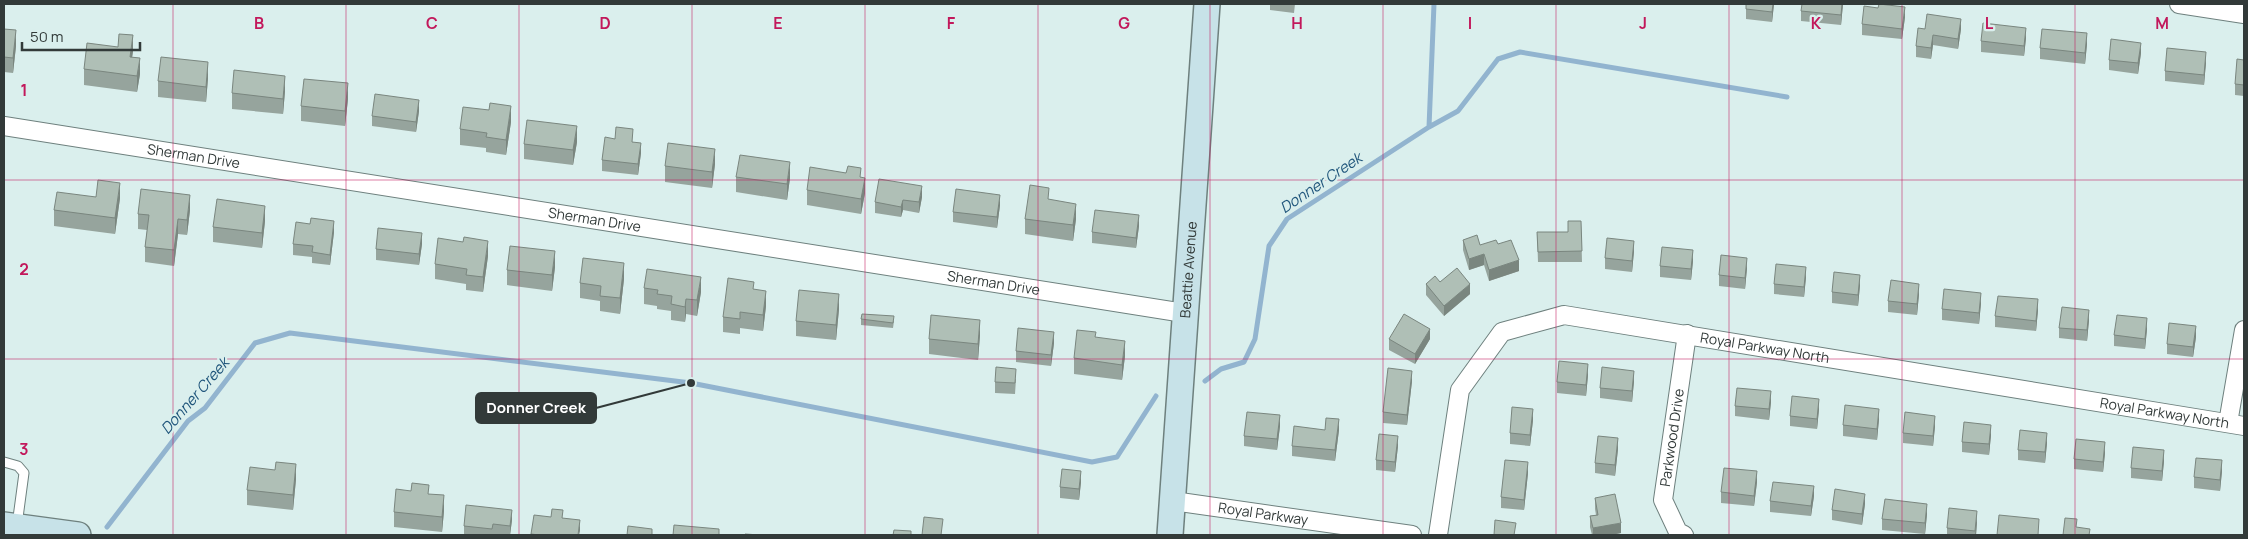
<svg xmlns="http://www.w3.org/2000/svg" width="2248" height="539" viewBox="0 0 2248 539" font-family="Manrope,sans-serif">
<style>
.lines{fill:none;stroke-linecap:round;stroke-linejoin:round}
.stream{stroke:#92b4cf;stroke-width:5}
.lane-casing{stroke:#6e807e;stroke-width:11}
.street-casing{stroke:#6e807e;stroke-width:20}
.secondary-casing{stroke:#6e807e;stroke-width:28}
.lane{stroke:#fff;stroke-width:9}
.street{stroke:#fff;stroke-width:18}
.secondary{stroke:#c7e2e8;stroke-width:25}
.wall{fill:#96a49d}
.shaded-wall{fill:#7a867f}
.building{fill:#afbfb6;stroke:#7a867f}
.grid{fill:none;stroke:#c2185b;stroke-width:1;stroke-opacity:0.55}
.labels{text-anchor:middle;stroke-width:4.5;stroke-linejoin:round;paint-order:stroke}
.street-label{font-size:14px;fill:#323a39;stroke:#daefed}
.water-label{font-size:15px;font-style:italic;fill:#1f557b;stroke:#daefed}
.grid-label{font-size:16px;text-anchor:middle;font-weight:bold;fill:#c2185b;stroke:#daefed;stroke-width:4.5;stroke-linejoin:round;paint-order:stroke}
.leader{fill:none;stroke:#323a39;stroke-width:2}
.callout-dot{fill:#323a39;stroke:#daefed;stroke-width:2}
.callout{fill:#323a39;stroke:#323a39;stroke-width:2}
.callout-label{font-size:15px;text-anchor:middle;font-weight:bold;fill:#fff}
</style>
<rect width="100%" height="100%" fill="#daefed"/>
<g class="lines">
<path class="stream" d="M1429,127L1458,111L1498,59L1520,52L1787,97
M1205,381L1221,369L1244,362L1255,339L1269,246L1287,219L1429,127L1434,4
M107,527L188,421L205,408L255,343L290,333L691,383L1092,462L1117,457L1156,396"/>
<g class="lane-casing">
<path id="lane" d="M4,462L18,466L24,473L17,525"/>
</g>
<g class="street-casing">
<g id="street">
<path d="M2179,4L2244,14"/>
<path id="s1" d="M4,126L1184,313"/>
<path d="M2228,423L2244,330"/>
<path id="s2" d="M1173,501L1412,535"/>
<path id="s3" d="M1438,535L1460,390L1502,332L1564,315L2244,426"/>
<path id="s4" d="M1684,535L1678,532L1663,500L1687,334"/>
</g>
</g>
<g class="secondary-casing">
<g id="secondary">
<path d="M4,525L78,535"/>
<path id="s5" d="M1170,535L1207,4"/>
</g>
</g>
<use href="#lane" class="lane"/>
<use href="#street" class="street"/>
<use href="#secondary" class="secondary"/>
</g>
<path class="wall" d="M1270,4H1295L1294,13L1270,10Z
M1746,4H1774L1772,22L1746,19Z
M1843,4L1841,25L1801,21V11Z
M1878,8L1905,17L1902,39L1862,35V24Z
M4,29L16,46L13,73L4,72Z
M1925,29H1961L1958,49L1933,45L1931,59L1916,57V46Z
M2026,38L2024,56L1981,52V41Z
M2087,44L2085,64L2040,59V48Z
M133,51L132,57L140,74L137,92L84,85V69Z
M2141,53L2138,74L2109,70V60Z
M2244,60V96L2235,95V84Z
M2206,62L2204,85L2165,81V71Z
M208,78L206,102L158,97V81Z
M285,91L283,114L232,109V93Z
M348,99L345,126L301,121V106Z
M419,111L416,132L372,126V116Z
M511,122L506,155L486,152V148L460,145V129Z
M577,142L573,165L524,159V144Z
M633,142L641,153L638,175L602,171V160Z
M715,164L712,188L665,182V166Z
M736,177L790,178L787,200L736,192Z
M861,177L865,193L861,214L807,205V190Z
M922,197L919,213L903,210L901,217L875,213V202Z
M120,198L115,234L54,226V210Z
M1049,200L1076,219L1073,241L1025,234V219Z
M1000,205L997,228L953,222V212Z
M190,210L187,235L178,234L174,266L145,262V247L147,230L138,229V214Z
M265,221L262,248L213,242V227Z
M1581,221L1582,262H1538L1537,232H1568Z
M1139,226L1136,248L1092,243V232Z
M334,232L330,265L312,263V257L293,255V244Z
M1463,240L1480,245L1498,244L1519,271L1489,281L1484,265L1469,270L1463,250Z
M422,244L419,265L376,260V249Z
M1634,251L1632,272L1605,269V258Z
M488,256L483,292L466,290V284L435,279V264Z
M1693,261L1691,280L1660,277V266Z
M555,267L552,291L507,285V270Z
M1747,268L1745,289L1719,286V275Z
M1806,277L1804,297L1774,294V284Z
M624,279L620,314L600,311V301L580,298V283Z
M1440,282L1470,294L1444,316L1426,295V284Z
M1860,285L1858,306L1832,303V292Z
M644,288L701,292L697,316L686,314L685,322L671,320V311L657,309V306L644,304Z
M754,289L766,306L763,331L740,328V334L723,332V317Z
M1919,294L1917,315L1888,312V301Z
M1981,303L1979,324L1942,320V309Z
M839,309L836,340L796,336V321Z
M2038,310L2036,331L1995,327V316Z
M861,319L894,321L893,328L861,325Z
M2089,320L2087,341L2059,338V328Z
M2147,329L2145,349L2114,346V335Z
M980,335L978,360L929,354V339Z
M2196,337L2193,357L2167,354V344Z
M1389,339H1430L1415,364L1389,350Z
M1054,343L1051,366L1016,362V351Z
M1125,356L1122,380L1074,374V358Z
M1588,375L1586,396L1557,393V382Z
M1016,379L1015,394L995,393V382Z
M1412,381L1407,425L1383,423V412Z
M1634,381L1632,402L1600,398V388Z
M1771,402L1769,420L1735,416V406Z
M1819,409L1817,429L1790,426V416Z
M1879,419L1877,440L1843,436V425Z
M1533,420L1530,446L1510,444V433Z
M1280,426L1277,450L1244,446V436Z
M1935,426L1933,446L1903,443V433Z
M1325,430H1339L1335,461L1292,456V446Z
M1991,435L1989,455L1962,452V442Z
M2047,443L2045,463L2018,460V450Z
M1398,446L1395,472L1376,470V460Z
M1618,449L1615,476L1595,473V463Z
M2105,453L2103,472L2074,469V459Z
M2164,461L2162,481L2131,478V468Z
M2222,471L2220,491L2194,488V477Z
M1528,473L1524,510L1501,508V497Z
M296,479L293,510L247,505V490Z
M1081,482L1079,500L1060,498V487Z
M1757,482L1754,506L1721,503V492Z
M429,494L444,511L442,532L394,527V512Z
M1814,496L1811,516L1770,512V501Z
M1595,498L1621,533L1611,535H1592L1590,527V516L1596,515L1595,509Z
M1865,504L1862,525L1832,520V510Z
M1927,514L1925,534L1882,530V519Z
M512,520L510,535H464V526Z
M1977,522L1976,535H1947V528Z"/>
<path class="shaded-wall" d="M1773,4H1774L1772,22V12Z
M1842,4H1843L1841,25V15Z
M1905,7V17L1902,39V29Z
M1961,19V29L1958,49V39Z
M2026,28V38L2024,56V46Z
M16,30V46L13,73V58Z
M2087,33V44L2085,64V53Z
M133,35V51L130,73V57Z
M1933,35V45L1931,59V48Z
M2141,43V53L2138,74V63Z
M2206,52V62L2204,85V75Z
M140,58V74L137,92V76Z
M208,62V78L206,102V87Z
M285,76V91L283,114V99Z
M348,83V99L345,126V111Z
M419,100V111L416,132V122Z
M511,106V122L506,155V140Z
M577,126V142L573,165V150Z
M641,143V153L638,175V164Z
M715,149V164L712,188V172Z
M790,162V178L787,200V184Z
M865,178V193L861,214V199Z
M120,183V198L115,234V218Z
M922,186V197L919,213V202Z
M190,195V210L187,235V220Z
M1000,195V205L997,228V217Z
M903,200V210L901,217V207Z
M1076,204V219L1073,241V225Z
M265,206V221L262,248V233Z
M1139,215V226L1136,248V238Z
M178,219V234L174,266V250Z
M334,221V232L330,265V255Z
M422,233V244L419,265V254Z
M488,241V256L483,292V277Z
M1634,241V251L1632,272V261Z
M1693,250V261L1691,280V269Z
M555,251V267L552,291V275Z
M1484,254V265L1469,270V259Z
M1747,258V268L1745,289V278Z
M1519,260V271L1489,281V270Z
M624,263V279L620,314V298Z
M1806,267V277L1804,297V287Z
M1860,275V285L1858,306V295Z
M701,277V292L697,316V300Z
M1470,284V294L1444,316V306Z
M1919,284V294L1917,315V304Z
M766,291V306L763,331V315Z
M1981,293V303L1979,324V313Z
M839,294V309L836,340V325Z
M686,299V314L685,322V307Z
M2038,299V310L2036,331V321Z
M2089,310V320L2087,341V330Z
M2147,318V329L2145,349V339Z
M980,320V335L978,360V344Z
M2196,326V337L2193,357V347Z
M1430,329V339L1415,364V354Z
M1054,332V343L1051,366V355Z
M1125,341V356L1122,380V365Z
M1588,364V375L1586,396V385Z
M1412,371V381L1407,425V415Z
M1634,371V381L1632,402V391Z
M1771,391V402L1769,420V409Z
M1819,399V409L1817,429V419Z
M1533,409V420L1530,446V435Z
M1879,409V419L1877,440V429Z
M1280,415V426L1277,450V439Z
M1935,416V426L1933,446V436Z
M1339,419V430L1335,461V450Z
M1991,425V435L1989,455V444Z
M2047,433V443L2045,463V452Z
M1398,436V446L1395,472V462Z
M1618,438V449L1615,476V465Z
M2105,442V453L2103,472V462Z
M2164,450V461L2162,481V471Z
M2222,460V471L2220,491V480Z
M1528,462V473L1524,510V500Z
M296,464V479L293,510V495Z
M1081,471V482L1079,500V489Z
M1757,471V482L1754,506V496Z
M1814,486V496L1811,516V506Z
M1865,494V504L1862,525V514Z
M444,495V511L442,532V517Z
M1927,504V514L1925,534V523Z
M512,510V520L510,535V526Z
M1977,511V522L1976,535H1975Z
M580,520V531L579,535H578Z
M1621,523V533L1611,535H1593V528Z"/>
<path class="building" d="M1746,4H1773L1772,12L1746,9Z
M1802,4H1842L1841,15L1801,11Z
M1879,4L1905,7L1902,29L1862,24L1864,6L1878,8Z
M1927,14L1961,19L1958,39L1933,35L1931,48L1916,46L1918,28L1925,29Z
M1983,23L2026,28L2024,46L1981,41Z
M4,29L16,30L13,58L4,57Z
M2042,29L2087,33L2085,53L2040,48Z
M119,34L133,35L130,57L140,58L137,76L84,69L87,43L118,47Z
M2111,39L2141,43L2138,63L2109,60Z
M2167,48L2206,52L2204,75L2165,71Z
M161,57L208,62L206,87L158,81Z
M2237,59L2244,60V85L2235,84Z
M234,70L285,76L283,99L232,93Z
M304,79L348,83L345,111L301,106Z
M375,94L419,100L416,122L372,116Z
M490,103L511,106L506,140L486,137L487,133L460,129L463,107L489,110Z
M527,120L577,126L573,150L524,144Z
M616,127L633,129L632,142L641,143L638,164L602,160L605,137L615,139Z
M668,143L715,149L712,172L665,166Z
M740,155L790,162L787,184L736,177Z
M848,166L861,168L860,177L865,178L861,199L807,190L810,167L846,173Z
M879,179L922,186L919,202L903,200L901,207L875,202Z
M98,180L120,183L115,218L54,210L57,192L96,197Z
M1030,185L1049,188L1048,199L1076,204L1073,225L1025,219Z
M141,189L190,195L187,220L178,219L174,250L145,247L149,215L138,214Z
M956,189L1000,195L997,217L953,212Z
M217,199L265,206L262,233L213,227Z
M1095,210L1139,215L1136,238L1092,232Z
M311,218L334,221L330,255L312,252L313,246L293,244L296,222L310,224Z
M1568,221H1581L1582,251L1538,252L1537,232H1568Z
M378,228L422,233L419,254L376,249Z
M1477,235L1480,245L1496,240L1498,244L1511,240L1519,260L1489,270L1484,254L1469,259L1463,240Z
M464,237L488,241L483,277L466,275L467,269L435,264L438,238L463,242Z
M1607,238L1634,241L1632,261L1605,258Z
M510,246L555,251L552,275L507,270Z
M1662,247L1693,250L1691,269L1660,266Z
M1721,255L1747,258L1745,278L1719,275Z
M583,258L624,263L620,298L600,296L601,286L580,283Z
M1776,264L1806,267L1804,287L1774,284Z
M1457,268L1470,284L1444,306L1426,284L1435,276L1440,282Z
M647,269L701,277L697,300L686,299L685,307L671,304L672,296L657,294L658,290L644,288Z
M1834,272L1860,275L1858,295L1832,292Z
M728,278L754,282L753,289L766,291L763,315L740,312V319L723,317Z
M1891,280L1919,284L1917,304L1888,301Z
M1944,289L1981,293L1979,313L1942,309Z
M799,290L839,294L836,325L796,321Z
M1998,296L2038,299L2036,321L1995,316Z
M2062,307L2089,310L2087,330L2059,328Z
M862,314L894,316L893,323L861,319Z
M1404,314L1430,329L1415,354L1389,339Z
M931,315L980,320L978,344L929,339Z
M2117,315L2147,318L2145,339L2114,335Z
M2169,323L2196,326L2193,347L2167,344Z
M1018,328L1054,332L1051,355L1016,351Z
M1077,330L1096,332L1095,337L1125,341L1122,365L1074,358Z
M1559,361L1588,364L1586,385L1557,382Z
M996,367L1016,369L1015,383L995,382Z
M1602,367L1634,371L1632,391L1600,388Z
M1388,368L1412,371L1407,415L1383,412Z
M1737,388L1771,391L1769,409L1735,406Z
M1792,396L1819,399L1817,419L1790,416Z
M1845,405L1879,409L1877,429L1843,425Z
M1512,407L1533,409L1530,435L1510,433Z
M1247,412L1280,415L1277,439L1244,436Z
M1905,412L1935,416L1933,436L1903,433Z
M1326,418L1339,419L1335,450L1292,446L1294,426L1325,430Z
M1964,422L1991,425L1989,444L1962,442Z
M2020,430L2047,433L2045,452L2018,450Z
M1379,434L1398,436L1395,462L1376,460Z
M1598,436L1618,438L1615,465L1595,463Z
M2076,439L2105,442L2103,462L2074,459Z
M2133,447L2164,450L2162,471L2131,468Z
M2196,458L2222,460L2220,480L2194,477Z
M1505,460L1528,462L1524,500L1501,497Z
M276,462L296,464L293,495L247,490L250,467L275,470Z
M1724,468L1757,471L1754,496L1721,492Z
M1062,469L1081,471L1079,489L1060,487Z
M1773,482L1814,486L1811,506L1770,501Z
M412,483L429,485L428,494L444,495L442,517L394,512L396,489L411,491Z
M1835,489L1865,494L1862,514L1832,510Z
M1615,494L1621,523L1593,528L1590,516L1598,515L1595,498Z
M1885,499L1927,504L1925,523L1882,519Z
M466,505L512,510L510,526L493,524L492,529L464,526Z
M1949,508L1977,511L1975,531L1947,528Z
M552,509L563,510L562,518L580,520L578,535H539L531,534L534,515L551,517Z
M1999,515L2039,519L2038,535H1997Z
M924,517L943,519L941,535H922Z
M2065,518L2077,519L2076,527L2090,529L2089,535H2063Z
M1495,520L1516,523L1514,535H1494Z
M674,525L719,529V535H673Z
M628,526L652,529V535H627Z
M894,530L911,531V535H893Z
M745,534L760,535H745Z"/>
<path class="grid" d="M173,4V535M346,4V535M519,4V535M692,4V535M865,4V535M1038,4V535M1210,4V535M1383,4V535M1556,4V535M1729,4V535M1902,4V535M2075,4V535M4,180H2244M4,359H2244"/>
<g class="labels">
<g class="street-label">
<text dy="5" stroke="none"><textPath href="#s1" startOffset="192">Sherman Drive</textPath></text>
<text dy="5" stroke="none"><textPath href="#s1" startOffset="598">Sherman Drive</textPath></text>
<text dy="5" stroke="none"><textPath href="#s5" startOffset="266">Beattie Avenue</textPath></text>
<text dy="5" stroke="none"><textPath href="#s1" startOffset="1002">Sherman Drive</textPath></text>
<text dy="5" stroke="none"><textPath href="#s3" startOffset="486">Royal Parkway North</textPath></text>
<text dy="5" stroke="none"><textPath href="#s3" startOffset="891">Royal Parkway North</textPath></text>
<text dy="5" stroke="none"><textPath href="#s4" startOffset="105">Parkwood Drive</textPath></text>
<text dy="5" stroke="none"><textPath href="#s2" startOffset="91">Royal Parkway</textPath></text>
</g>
<g class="water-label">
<text transform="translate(1321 183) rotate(-34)" y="5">Donner Creek</text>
<text transform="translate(195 396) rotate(-49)" y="5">Donner Creek</text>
</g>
</g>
<g class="grid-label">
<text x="259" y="29">B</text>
<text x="432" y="29">C</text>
<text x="605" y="29">D</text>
<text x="778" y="29">E</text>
<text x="951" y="29">F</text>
<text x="1124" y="29">G</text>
<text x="1297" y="29">H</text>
<text x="1470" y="29">I</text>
<text x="1643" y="29">J</text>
<text x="1816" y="29">K</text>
<text x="1989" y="29">L</text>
<text x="2162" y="29">M</text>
<text x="24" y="96">1</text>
<text x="24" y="275">2</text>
<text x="24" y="455">3</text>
</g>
<path class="leader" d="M691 383L596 408"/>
<circle class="callout-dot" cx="691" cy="383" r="5"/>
<rect class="callout" x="476" y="393" width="120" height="30" rx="5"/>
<g class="callout-label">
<text x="536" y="413">Donner Creek</text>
</g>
<rect width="2248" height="539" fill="none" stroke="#323a39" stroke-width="10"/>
<path d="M22 42v8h118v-8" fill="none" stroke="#323a39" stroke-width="2.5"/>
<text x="30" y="42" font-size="15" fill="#323a39" stroke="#daefed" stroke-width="4" paint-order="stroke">50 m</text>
</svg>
